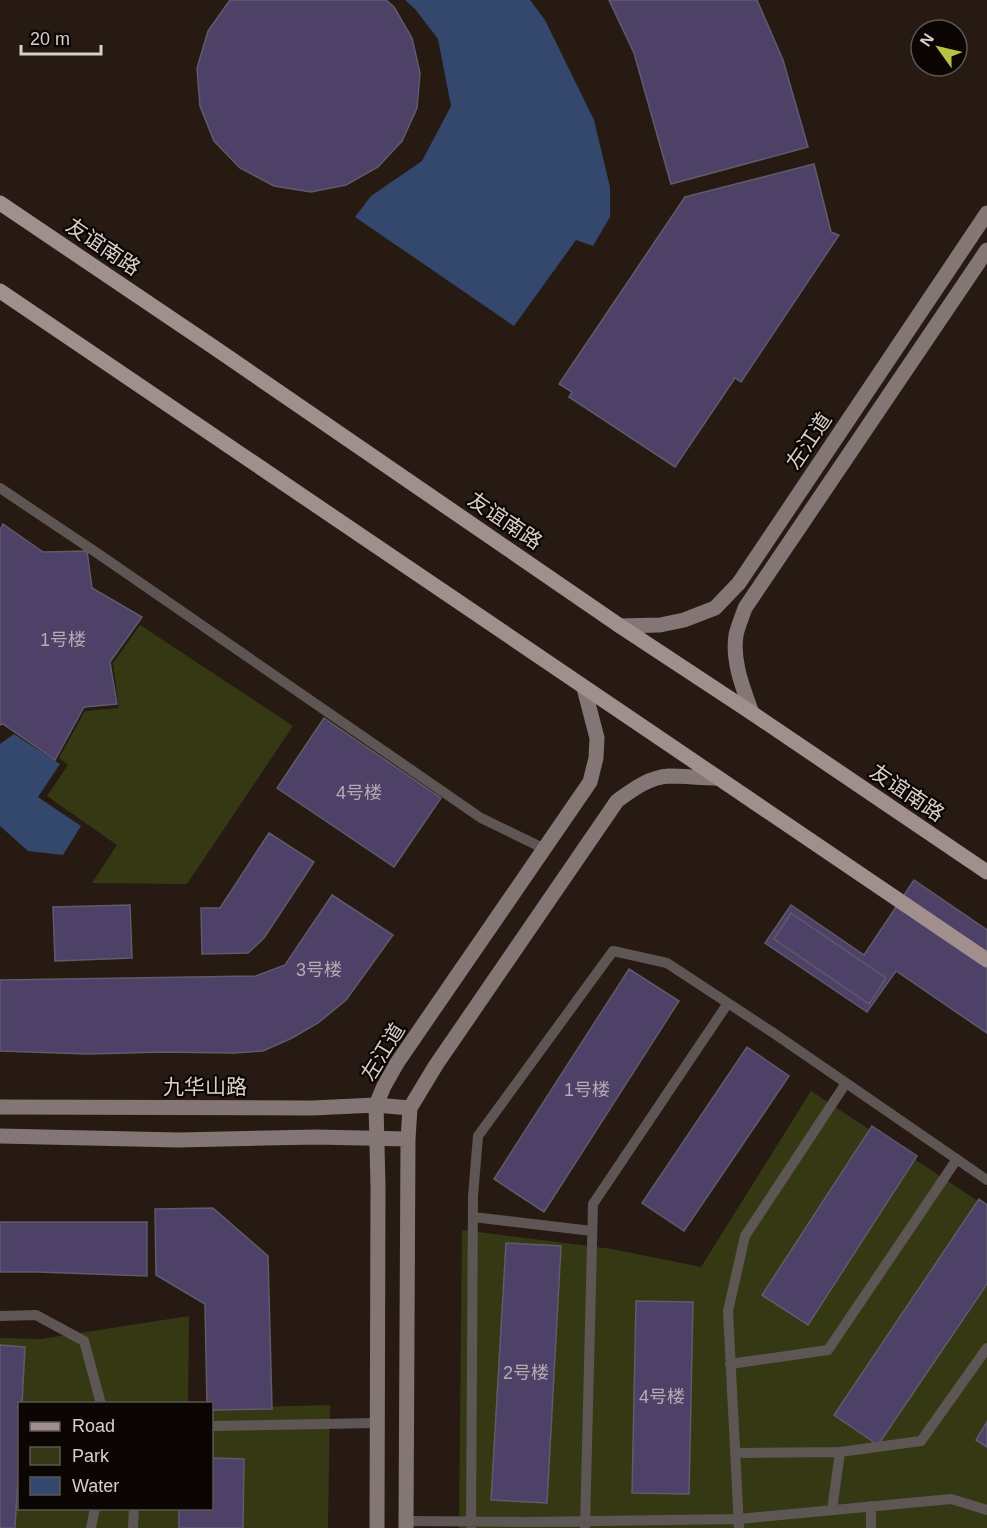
<svg xmlns="http://www.w3.org/2000/svg" width="987" height="1528" viewBox="0 0 987 1528" font-family="Helvetica,'Noto Sans SC',sans-serif">
<style>
.green{fill:#343914}
.water{fill:#34476c}
.building{fill:#4e4168;stroke:#5f5b6a;stroke-width:1.5}
.lines{fill:none;stroke-linecap:round;stroke-linejoin:round}
.lane{stroke:#5e5654;stroke-width:10}
.secondary{stroke:#837674;stroke-width:15}
.primary{stroke:#a08f8c;stroke-width:15}
.labels{text-anchor:middle;stroke-width:4.5;stroke-linejoin:round;paint-order:stroke}
.number-label{font-size:18px;fill:#b6acb2}
.street-label{font-size:21px;fill:#d8cfca;stroke:#0b0604}
</style>
<rect width="100%" height="100%" fill="#261a13"/>
<path class="green" d="M140,625L293,726L187,884L92,883L117,845L47,796L68,765L59,758L85,711L119,708L113,663Z
M811,1091L987,1207V1528H459L462,1230L612,1249L701,1267Z
M189,1316L188,1403L20,1404V1508H212V1408L330,1405L328,1528H0V1338L41,1339Z"/>
<path class="water" d="M405,0H530L545,20L594,120L610,187V217L593,246L576,240L514,326L355,217L371,196L422,161L451,106L438,39L415,9Z
M14,734L60,764L38,797L81,826L63,855L28,851L0,826V744Z"/>
<path class="building" d="M230,0H386L394,7L412,38L420,73L417,108L402,141L378,167L346,185L311,192L274,186L240,168L214,141L200,106L197,68L208,31Z
M609,0H757L783,60L808,147L671,184L634,53Z
M814,164L831,232L839,235L741,382L735,378L675,467L569,397L572,392L559,384L685,197Z
M3,524L43,552L87,551L92,588L142,617L110,662L117,704L84,707L55,760L3,724L0,725V530Z
M324,718L441,798L394,867L277,788Z
M269,833L314,862L264,938L248,953L202,954L201,908H220Z
M914,880L987,930V1033L896,971L867,1012L765,943L791,905L864,955Z
M332,895L393,935L346,1000L318,1023L292,1038L263,1051L234,1053L164,1052L88,1054L0,1051V980L256,976L285,965Z
M130,905L132,958L55,961L53,907Z
M791,913L886,978L869,1004L774,939Z
M629,969L679,1001L544,1212L494,1179Z
M747,1047L789,1076L684,1231L642,1203Z
M872,1126L917,1156L808,1325L762,1295Z
M979,1199L987,1205V1284L878,1445L834,1415Z
M213,1208L268,1256L272,1409L212,1410V1404H207L205,1304L156,1275L155,1209Z
M0,1222H147V1276L38,1272H0Z
M506,1243L561,1246L547,1503L491,1500Z
M636,1301L693,1302L689,1494L632,1493Z
M0,1345L25,1347L22,1404H20V1444L15,1528H0Z
M987,1422V1447L976,1440Z
M212,1458L244,1459L243,1528H179V1508H212Z"/>
<g class="lines">
<path class="lane" d="M0,488L100,555L481,818L545,849
M473,1217L592,1231
M0,1316L36,1315L84,1341L101,1404
M730,1364L828,1350L957,1159
M212,1426L377,1423
M736,1453L840,1452L921,1441L987,1348
M832,1510L840,1452
M406,1521L527,1522L739,1519L951,1499L987,1510
M91,1528L95,1508
M133,1528L134,1508
M471,1528L473,1196L478,1136L613,951L667,963L772,1032L987,1180
M585,1528L593,1204L728,1003
M739,1528L728,1311L745,1236L846,1083
M871,1528V1506"/>
<path class="secondary" d="M620,626L660,625L684,620L715,608L739,583L987,213
M752,713C743,688 732,662 736,635C738,626 742,617 745,608L987,250
M0,1107L312,1108L376,1105L410,1108
M0,1136L178,1140L316,1137L408,1139
M377,1528L378,1186L376,1105L384,1086L397,1063L590,782L596,758L597,738L584,688
M406,1528L408,1139L410,1108L436,1065L617,801C632,790 649,777 669,776C685,776 701,778 717,778"/>
<path class="primary" d="M0,203L212,346L620,626L752,713L987,872
M0,291L987,960"/>
</g>
<g class="labels">
<g class="number-label">
<text x="63" y="646">1号楼</text>
<text x="359" y="799">4号楼</text>
<text x="319" y="976">3号楼</text>
<text x="587" y="1096">1号楼</text>
<text x="526" y="1379">2号楼</text>
<text x="662" y="1403">4号楼</text>
</g>
<g class="street-label">
<text transform="translate(103 247) rotate(34)" y="7">友谊南路</text>
<text transform="translate(809 441) rotate(-56)" y="7">左江道</text>
<text transform="translate(505 521) rotate(34)" y="7">友谊南路</text>
<text transform="translate(907 793) rotate(34)" y="7">友谊南路</text>
<text transform="translate(383 1052) rotate(-58)" y="7">左江道</text>
<text x="205" y="1094">九华山路</text>
</g>
</g>
<rect x="18" y="1402" width="195" height="108" fill="#0b0604" stroke="#5d5653" stroke-width="1.5"/>
<rect x="30" y="1422" width="30" height="9" fill="#a08f8c" stroke="#5d5653" stroke-width="1.5"/>
<text x="72" y="1432" font-size="18" fill="#d8cfca">Road</text>
<rect x="30" y="1447" width="30" height="18" fill="#343914" stroke="#5d5653" stroke-width="1.5"/>
<text x="72" y="1462" font-size="18" fill="#d8cfca">Park</text>
<rect x="30" y="1477" width="30" height="18" fill="#34476c" stroke="#5d5653" stroke-width="1.5"/>
<text x="72" y="1492" font-size="18" fill="#d8cfca">Water</text>
<g transform="translate(939 48) rotate(304)"><circle r="28" fill="#0b0604" stroke="#5d5653" stroke-width="1.5"/>
<path d="M0-4.5L10 22L0 15L-10 22Z" fill="#b9c046"/>
<text y="-9" font-size="16" font-weight="bold" text-anchor="middle" fill="#d8cfca">N</text>
</g>
<path d="M21 45v9h80v-9" fill="none" stroke="#d8cfca" stroke-width="3"/>
<text x="30" y="45" font-size="18" fill="#d8cfca" stroke="#0b0604" stroke-width="4.5" paint-order="stroke">20 m</text>
</svg>
